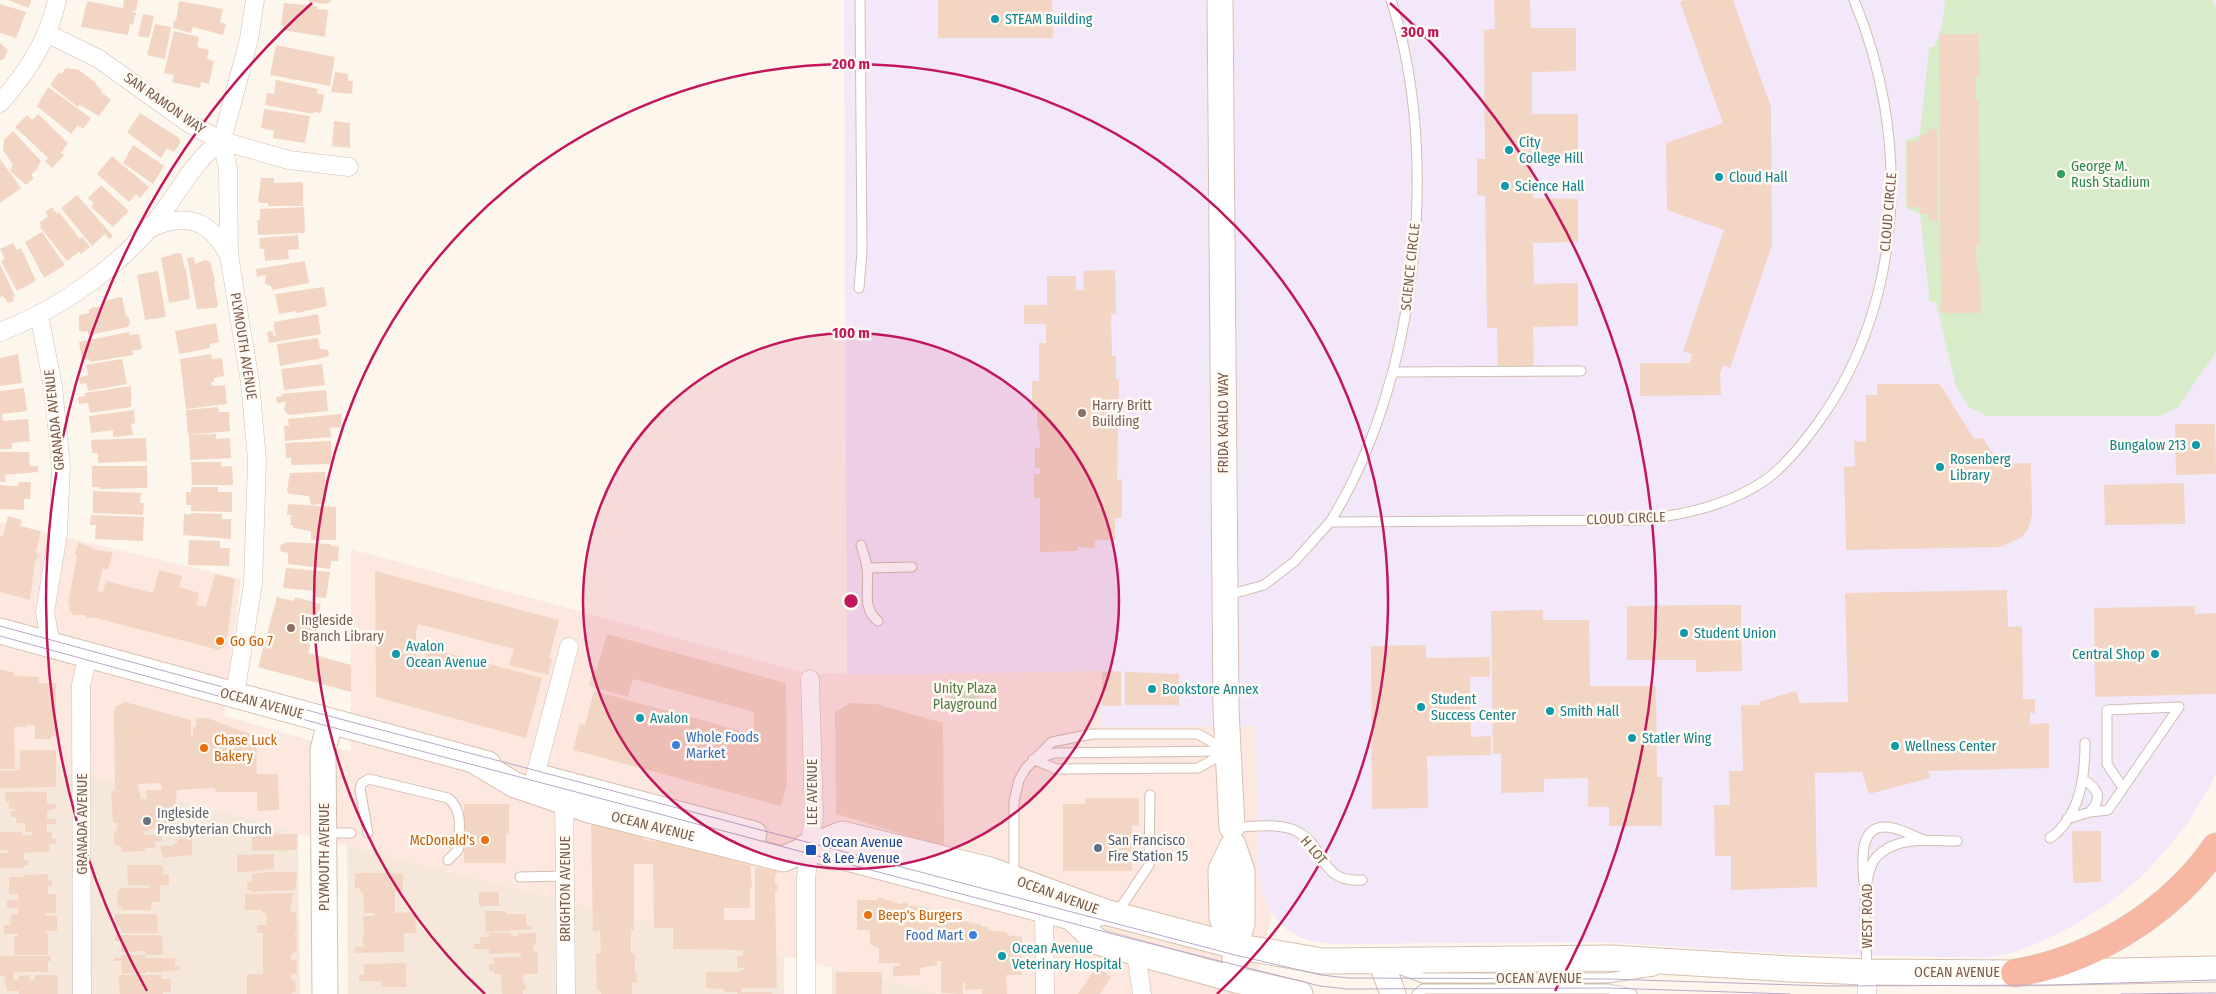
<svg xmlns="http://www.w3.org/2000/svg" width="2216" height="994" viewBox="0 0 2216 994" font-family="'Fira Sans Condensed',sans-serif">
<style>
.residential{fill:#f5e8da}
.commercial{fill:#fde8e0}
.education{fill:#f3e8fa}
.green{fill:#d8ecc9}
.building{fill:#f3d5c3;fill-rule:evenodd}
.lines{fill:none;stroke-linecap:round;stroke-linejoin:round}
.lane-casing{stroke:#d1beb0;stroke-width:11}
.street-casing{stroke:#d1beb0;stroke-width:19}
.secondary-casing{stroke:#d6c0b0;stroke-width:27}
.highway-casing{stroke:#dad1cd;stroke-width:29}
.lane{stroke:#fff;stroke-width:9}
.street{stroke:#fff;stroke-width:18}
.secondary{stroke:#fff;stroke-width:25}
.highway{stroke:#f7b7a3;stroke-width:28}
.tram{stroke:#b9a8c9;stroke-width:1}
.ring{fill:none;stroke:#c2185b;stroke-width:2.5}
.culture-dot{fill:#0f9aa8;stroke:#fffaf3;stroke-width:2}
.leisure-dot{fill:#2e9e5b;stroke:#fffaf3;stroke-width:2}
.education-dot{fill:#8d6e63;stroke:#fffaf3;stroke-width:2}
.food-dot{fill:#e8710a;stroke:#fffaf3;stroke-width:2}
.shop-dot{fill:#3f7fe0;stroke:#fffaf3;stroke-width:2}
.worship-dot{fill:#6b7280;stroke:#fffaf3;stroke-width:2}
.service-dot{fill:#5c6f8a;stroke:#fffaf3;stroke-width:2}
.transit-dot{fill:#1a4fb4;stroke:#fffaf3;stroke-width:2}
.labels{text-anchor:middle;stroke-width:5;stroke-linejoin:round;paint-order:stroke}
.culture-label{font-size:14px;fill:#0d838f;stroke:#fffaf3;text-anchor:start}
.street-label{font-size:14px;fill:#7a5c4d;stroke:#fffaf3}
.leisure-label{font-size:14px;fill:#27864d;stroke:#fffaf3;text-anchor:start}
.education-label{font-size:14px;fill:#785e54;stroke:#fffaf3;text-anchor:start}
.food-label{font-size:14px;fill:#c56008;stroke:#fffaf3;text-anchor:start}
.park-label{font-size:14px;fill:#537a41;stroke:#fffaf3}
.shop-label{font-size:14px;fill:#366cbe;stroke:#fffaf3;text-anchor:start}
.worship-label{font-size:14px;fill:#5b616d;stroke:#fffaf3;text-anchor:start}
.service-label{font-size:14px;fill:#4e5e75;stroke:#fffaf3;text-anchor:start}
.transit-label{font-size:14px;fill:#164399;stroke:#fffaf3;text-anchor:start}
.centre{fill:#c2185b;stroke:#fffaf3;stroke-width:2.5}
.ring-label{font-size:15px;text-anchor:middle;font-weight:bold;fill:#c2185b;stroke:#fffaf3;stroke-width:5;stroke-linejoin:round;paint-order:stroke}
</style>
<rect width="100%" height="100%" fill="#fdf6ec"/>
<path class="residential" d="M0,750L298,833L300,994H0Z
M347,845L784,956V994H348Z
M832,968L943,994H832Z"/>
<path class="commercial" d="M0,522L241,579L224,716L351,752V549L809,674L1101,671L1102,727L1257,726L1258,875L1263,896L1272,913L1251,994H943L784,956L298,833L0,750Z"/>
<path class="education" d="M844,0H2216V773L2211,784L2190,820L2167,849L2139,879L2106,905L2071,927L2043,941L2014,952L1986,958L1772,953L1603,942L1331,944L1307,940L1287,930L1272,913L1263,896L1258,875L1256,726L1102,727L1101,671L847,675Z"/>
<path class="green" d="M1945,0H2212L2216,7V352L2178,407L2160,416H1987L1970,408L1956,387L1936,302H1930L1920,214L1906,208V140L1920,135L1929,47H1934L1942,26Z
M950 696a15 15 0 1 1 30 0a15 15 0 1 1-30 0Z"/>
<path class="building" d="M8,0H31L29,8Z
M124,0H138L136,11L133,10V12L136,13L133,25L130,24L128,35L81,27L87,1L123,8Z
M308,0H332L327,4L310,2Z
M938,0H1052L1053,38H938Z
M1494,0H1530L1531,28H1576V71L1532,72V114H1578V157L1532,158L1533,198L1578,199V242L1533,243L1534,284L1578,283V326L1533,327L1534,377H1498L1497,328H1487L1485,196L1477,195V159H1485L1484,30L1495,29Z
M1685,0H1733L1771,107L1772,245L1730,368L1723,365L1720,374L1721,395L1640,396V363H1690L1692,354L1683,351L1724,230L1667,210L1666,143L1723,123L1680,2Z
M179,1L223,9L220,22L226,24L223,35L193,27L191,33L173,28L174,20L176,21Z
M284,3L317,6V9L328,10L325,37L283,30L284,26L281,25Z
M0,4L26,12L16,38L0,33Z
M143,14L154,16L149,38L138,36Z
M155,24L171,27L165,59L147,55Z
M174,31L199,37L197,47L209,50L207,59L214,61L209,84L201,82L200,88L172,82L174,75L164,73Z
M1939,34H1979L1980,77H1975L1976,101H1979L1980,246H1976L1977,272H1980L1981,313H1941Z
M0,43L8,50L4,59L0,60Z
M276,45L335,57L330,86L270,75Z
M66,68L79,70L96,83L97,86L102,90L101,92L111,100L99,116L80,105L78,107L50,85L59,72L61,74Z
M335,72L348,74V81H353L352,94L331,92Z
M276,80L318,89L317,93L324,95L321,113L314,112L313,114L265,105L267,93L274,94Z
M48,87L91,118L83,129L78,125L71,134L37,106Z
M264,109L310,116L305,143L273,138L274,131L261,128Z
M140,113L179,138L180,143L174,152L167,148L161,158L127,132Z
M38,114L68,143L61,153L64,155L52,168L45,161L48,158L15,127L27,115L32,120Z
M334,121L350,123V148L332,146Z
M1928,129H1937L1938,220L1929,221V214H1920V207H1908L1907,142L1920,141V135L1928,134Z
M13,131L41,161L37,169L31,175L34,178L26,185L10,171L13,165L3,150L4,140Z
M133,145L164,166L153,184L123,163Z
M112,156L149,187L140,198L136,194L129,202L97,174Z
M0,159L21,188L0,203Z
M261,178H274V183L303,182V206H268V203H261L258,201Z
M101,185L129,211L113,227L91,207L94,203L88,198Z
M77,195L113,236L109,239L105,234L92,246L61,208Z
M52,207L57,214L59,212L80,239L82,237L90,247L81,254L79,252L67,261L40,227L41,225L39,223L48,216L45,212Z
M304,207L305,233L258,235L257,220H260V209Z
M42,232L65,265L44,278L25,242Z
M298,235L299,249L288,250L289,259L265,261L264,249H260L259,238Z
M13,243L17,250L21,248L36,281L17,291L1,261L5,259L0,249Z
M177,253L182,254L184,267L186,268L190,299L169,303L161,258Z
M194,257L195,264L205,260L210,262L215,280L214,283L218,305L216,308L197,309L187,258Z
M305,261L309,283L272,290L271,286L265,284L266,275L257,277L256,269Z
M0,264L15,296L13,297L14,301L8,303L3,296L0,297Z
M1115,270L1116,314H1111L1112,356H1116V379H1119L1117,480L1122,479V517L1115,519V540H1095V548L1078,547V551L1040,552V498H1034V474H1040V468H1035V448H1040L1039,428L1037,429V410H1032V381H1039V343H1046V324H1024V305H1047V276H1076V290H1084L1083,271Z
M158,271L166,317L145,320L137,275Z
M324,287L327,306L297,313L296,311L279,314L275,294Z
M122,297L126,316L129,317L130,323L128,327L88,335V331L82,332L79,330V315L89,313V310L93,307H104L103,301Z
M318,314L321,334L269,343L267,332L273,331V336L276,335L274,329V322Z
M216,323L219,342L210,344V348L179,354L175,331Z
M129,332V335L139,334L142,349L132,351L133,355L90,362L89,359L82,360L79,342Z
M318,338L320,349L328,350L329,355L327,357L280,366L277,344Z
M18,354L22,383L0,386V358Z
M211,354L212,359L222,358L224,376L214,378V382H211L212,386L225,385L227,404L186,409L180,359Z
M122,359L127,384L88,391L86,383L80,384L79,378L88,375L86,365Z
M322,364L325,385L284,390L281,369Z
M1877,384H1940L1974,439L1983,438L1999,464L2031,463L2032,515L2029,527L2022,537L2001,547L1846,550L1844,467L1855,466L1854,441L1866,442V395H1877Z
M131,386V407L90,413L88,403L79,404L78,397L85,396V393Z
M24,388L27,411L2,414L3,421L28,419L30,441L12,443V449H0V391Z
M326,390L328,411L289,415L284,410L286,402L277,403L276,397L282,396L281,394Z
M218,407L219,412H229L230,431L188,435L186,410Z
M134,410L135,423L131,424L133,435L113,437V430L91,433L89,416Z
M341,414L342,427L330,428L331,437L285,441L284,426H289L288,419Z
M2175,424H2215L2216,474L2176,475Z
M216,434V439L230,438L231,458L190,460L189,435Z
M146,438L147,461L98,463V453H92L91,440Z
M331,441L332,464L291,465V458H286L285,443Z
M0,452H29L30,466H38V472L5,475L6,482H0Z
M191,462H221V467L232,466L233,485H192Z
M92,466H147V488L99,489V487H92Z
M325,472L326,501L323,504L311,505L309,496L289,494L287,490L290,473Z
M20,482H31L30,499H24V510L0,509V485L17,486Z
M2184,483L2185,524L2105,525L2104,485Z
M191,487H218V492H232V512L191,511V505H186V492H191Z
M93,491L141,493L140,503H144L143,515L93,513Z
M288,504L336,507V540H311V531L293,528V525H290L291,515H287Z
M191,513L222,514V519H231V539L183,535L184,514L191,515Z
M91,515L144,517L143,541L95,539L96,525H90Z
M8,516L22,520L20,526L41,531L36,552L39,556L35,562L30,600L0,592V536L3,537Z
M189,540L220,541V548H230L229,566L188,565Z
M79,542L96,550L113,552L108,570L103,568L97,591L103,592L106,581L153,593L159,570L182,576L179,587L199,593L196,605L206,607L215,574L235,579L226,645L219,650L96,618H87L85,615H74L69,610L70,606L68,604L77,556L75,553Z
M285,542L331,544V546L339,547L338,561H331L330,569L288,564V553L280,551L281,544H284Z
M286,568L330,572L326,598L314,597L315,591L283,588Z
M375,571L559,620L549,659H552L548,675L509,665L514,649L418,624L416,633V666H423L428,648L542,678L526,738L376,697Z
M2007,590L2008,627L2022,626L2023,699H2035V713H2030V724L2049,723V768L1928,771L1930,778L1869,794L1862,772L1815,773L1817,887L1731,890V856H1715L1714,805H1730L1729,771H1743L1741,705H1760L1759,702L1796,691L1800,703L1848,702L1845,593Z
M277,597L294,601L295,597L321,604L308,653L351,665V692L258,667Z
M1706,605H1741L1742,671L1696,672V660H1627V606Z
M2195,606V614L2216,613V694L2095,697L2094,608Z
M1543,610V620H1589L1590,686H1656L1657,777H1662V826H1609V807H1588V778L1544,779V792L1501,793V754H1493L1491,611Z
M607,634L786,683L787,784L781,806L573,750L580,724L585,725L594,691L742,731L739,740L754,744V712L633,679L628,697L589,686L593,670L596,671Z
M1426,645V658L1490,657V677H1470L1471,737L1491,736V755L1427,756L1428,808L1372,809L1371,646Z
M0,669L14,673V676L39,677V683H56V736H51V739H35V725H26V727H14L15,769H0Z
M1121,671V706H1102V672Z
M1125,672L1179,674V705H1125Z
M125,702L191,720V735H193V727H196V718H207L256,736L257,774H278L279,810L257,811V792H217L214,788L177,790L175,810H166L168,823H166V829H149V831H144V835L162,834V841H155V848H145V851L122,852V847L114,845V831H117V823H113L111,791H115L114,712L116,706ZM161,783L162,790H146L147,799H141L138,784Z
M850,703L876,704L943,723L944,847L836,814L835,712Z
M20,750H56V787L0,788V771L20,770Z
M5,792H47V804H56V809L47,811V819H56V824H47V832H52V839H56V844H49L50,852L13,853H24V860H28V865H24V868H0V853H8V850H0V832H22V836L33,835L32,832H25V823H16V817H11V811H15V809H9V802H6Z
M1085,798H1139V825H1132V871H1063V804H1085Z
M464,804H509V833H506V863H464Z
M591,822L643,837V840L696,846V851H713V855H724V858L750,865L752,886L750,888V908H724V920H755V867L770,870L773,868L777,873L775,875V884H778V891H775L777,988H741V992H772V994H737V992H724V989L706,988V972H740L741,970H744V968H737V956H743V950L673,949V928H654L653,864H634V930H631V953H635V974H637V983H632V994H601V991H597L596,953H601L600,930L593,931Z
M2072,831H2101V882L2073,883Z
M252,834H297V850L252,851Z
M192,838V855L163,858L160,846H174V844H177V839Z
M274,854V869L237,873V855Z
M127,865H163V875H169V885H160V902H151V910H121V907H117L118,890H121L120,888H149V885H128Z
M269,872H295L297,876L295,890L251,892V890H247V882H252V874Z
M355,873H403V891H395V913L415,912L416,933H404V952L355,953V947H365L363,944L362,938L364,936L363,916H374V913H364L363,892H360V888H355Z
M48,874V880H52V886H48V894H56V913H45L46,916H57V931H45V934H48V955H14V937H18V934H4V925H11V914H18V908H7V900H18V894H9V877H24V875Z
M479,892H499V906H479Z
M293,893L290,912H296L297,933H294L297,938V949L295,953L291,954V960H297V974H291V978L295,981L296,990L291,994H247V974H263V933H257V925H267L266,913H262V910H245V894Z
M878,897L900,904L906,902L908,906H917L920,909L919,906L940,911V916L982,925V927H988V930L1007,932V935L1022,937V975H1006L1007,994H982V989L965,990V982H963V994L941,993V961H937V965L920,968V975L893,976V966H900V963H879V949L870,944V930H857V900H878Z
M485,911H506V914H526V924L528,926H532V929L486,932Z
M115,914H157L158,933H121V927L115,924Z
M489,933H511V936H518V933H536V945H533L534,953H538V974H523V983H526V990H523V994H502L501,974H494V971H489V964H494V957H521V953L489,954V949H474V944H480V937H489Z
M115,935H162L163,955H146V951L121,952V941H115Z
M121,955H146V958H175V966H180V970L162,971V973L146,971V973L122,974L121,961H114V958H121Z
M0,956H51V961H48V972H13V980H19V976L30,975V980H35V975H58V994H19V991H7L4,976H0Z
M406,963V987H381V981H359V975H364V964Z
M1097,966L1111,977L1100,994H1078Z
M836,972H882V994H836Z
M118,975H162V979H171V992H163V994H120Z"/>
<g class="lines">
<g class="lane-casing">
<path id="lane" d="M859,288L862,252L860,0
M1394,372L1581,371
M1330,522C1417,383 1442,156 1391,0
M861,545C863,552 866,560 867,568C870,587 861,608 878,621
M867,568L912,567
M1228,595L1264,585L1294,562L1330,522L1639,520C1683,515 1727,506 1764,481C1786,466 1805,441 1820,420C1906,299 1910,133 1854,0
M1033,759L1056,769L1198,768L1225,753
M1036,759L1055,753L1227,751
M2090,812L2108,810L2179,707L2107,710V764L2123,788
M2067,819L2090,812C2103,797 2098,789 2083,779
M1233,827C1252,827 1281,822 1298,832C1327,848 1319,883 1362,880
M324,833H351
M368,833L360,789L362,783L369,779L448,798C464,811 459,831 458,850L448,860
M2050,838C2080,817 2085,777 2085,743
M1015,876L1014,869V801L1019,780L1026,768L1052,742L1092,734H1198L1224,749
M520,877L565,876
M1864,882C1862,861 1858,820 1893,828C1903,830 1913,836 1922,839
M1117,913L1149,865L1150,795
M1399,969L1423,978H1607L1654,971
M1867,972C1867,943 1860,889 1872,864C1876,855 1886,848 1895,845C1914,838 1937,841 1957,841
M1417,994L1423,989H1609L1632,994"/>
</g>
<g class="street-casing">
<path id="street" d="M46,33L99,59L190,124L222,141L289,160L349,167
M0,103C26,74 49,39 57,0
M151,228C186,212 210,220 228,254
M39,314L53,387L61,466L58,534L45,612L51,645
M0,332C60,309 119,267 159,217C180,191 194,159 222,141
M235,695L253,584L257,460L250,382L229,255L228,169L222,141L249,39L255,0
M535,776L569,647
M564,792L566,994
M1044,909L1045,994
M1136,953L1142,994
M82,994L81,685L88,655
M806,994V878L814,815L810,679
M1867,994V972"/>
</g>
<g class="secondary-casing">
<path id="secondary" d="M1220,0L1226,710L1232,827
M0,631L488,764
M473,760L515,785L589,810L783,859L842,834L990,870L1105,912L1235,946L1322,961L1611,958L1791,969L1867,972L2015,973L2216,969
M543,778L754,834
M1233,845L1242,871V924L1235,946V962
M1233,845L1221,870L1222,918L1235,946
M805,847L1071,917L1100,913
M1071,917L1098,942L1236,980L1300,994
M1381,961L1393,994
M325,994L323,750L330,722"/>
</g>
<g class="highway-casing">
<path id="highway" d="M2015,973C2092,961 2171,912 2216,847"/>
</g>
<use href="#lane" class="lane"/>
<use href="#street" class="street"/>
<use href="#secondary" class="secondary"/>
<use href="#highway" class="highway"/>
<path class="tram" d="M0,626L325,715L1235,955L1321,975L1348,978L1607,979L1828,986L2052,985L2216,980
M0,636L353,733L1128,938L1320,986L1347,989L1608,988L1790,994
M2121,994L2216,993"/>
</g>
<circle cx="851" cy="601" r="268" fill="#c2185b" fill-opacity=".12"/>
<g class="ring">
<circle cx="851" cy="601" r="268"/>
<path d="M485 994A537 537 0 1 1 1217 994"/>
<path d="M147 991A805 805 0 0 1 312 3M1390 3A805 805 0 0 1 1555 991"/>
</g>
<g class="culture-dot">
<circle cx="995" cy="19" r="5"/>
<circle cx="1509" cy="150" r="5"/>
<circle cx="1719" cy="177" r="5"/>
<circle cx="1505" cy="186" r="5"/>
<circle cx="2196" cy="445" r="5"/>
<circle cx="1940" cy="467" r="5"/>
<circle cx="1684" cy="633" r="5"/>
<circle cx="396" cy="654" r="5"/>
<circle cx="2155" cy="654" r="5"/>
<circle cx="1152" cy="689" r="5"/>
<circle cx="1421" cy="707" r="5"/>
<circle cx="1550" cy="711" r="5"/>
<circle cx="640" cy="718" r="5"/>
<circle cx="1632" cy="738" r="5"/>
<circle cx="1895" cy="746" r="5"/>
<circle cx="1002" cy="956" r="5"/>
</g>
<circle class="leisure-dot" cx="2061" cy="174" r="5"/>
<g class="education-dot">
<circle cx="1082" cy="413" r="5"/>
<circle cx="291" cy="628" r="5"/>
</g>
<g class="food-dot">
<circle cx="220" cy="641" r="5"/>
<circle cx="204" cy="748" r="5"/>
<circle cx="485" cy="840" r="5"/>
<circle cx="868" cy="915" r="5"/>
</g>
<g class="shop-dot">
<circle cx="676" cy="745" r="5"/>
<circle cx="973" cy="935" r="5"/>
</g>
<circle class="worship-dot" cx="147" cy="821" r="5"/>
<circle class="service-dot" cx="1098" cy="848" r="5"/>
<rect class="transit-dot" x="805" y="844" width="12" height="12" rx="2.5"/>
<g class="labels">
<g class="culture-label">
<text x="1005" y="24">STEAM Building</text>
<text x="1519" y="147">City<tspan x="1519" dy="16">College Hill</tspan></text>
<text x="1729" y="182">Cloud Hall</text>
<text x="1515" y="191">Science Hall</text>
<text x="2186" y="450" text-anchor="end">Bungalow 213</text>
<text x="1950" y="464">Rosenberg<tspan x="1950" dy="16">Library</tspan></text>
<text x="1694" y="638">Student Union</text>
<text x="406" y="651">Avalon<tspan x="406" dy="16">Ocean Avenue</tspan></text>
<text x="2145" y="659" text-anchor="end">Central Shop</text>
<text x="1162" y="694">Bookstore Annex</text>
<text x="1431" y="704">Student<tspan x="1431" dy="16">Success Center</tspan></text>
<text x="1560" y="716">Smith Hall</text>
<text x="650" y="723">Avalon</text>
<text x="1642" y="743">Statler Wing</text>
<text x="1905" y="751">Wellness Center</text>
<text x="1012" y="953">Ocean Avenue<tspan x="1012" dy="16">Veterinary Hospital</tspan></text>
</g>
<g class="street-label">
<text transform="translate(165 103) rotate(35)" y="5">SAN RAMON WAY</text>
<text transform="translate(1888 212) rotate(-85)" y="5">CLOUD CIRCLE</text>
<text transform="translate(1410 267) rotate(-84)" y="5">SCIENCE CIRCLE</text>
<text transform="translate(244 346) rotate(81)" y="5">PLYMOUTH AVENUE</text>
<text transform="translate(54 420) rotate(-96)" y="5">GRANADA AVENUE</text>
<text transform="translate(1223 423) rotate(-90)" y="5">FRIDA KAHLO WAY</text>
<text transform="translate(1626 518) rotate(-2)" y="5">CLOUD CIRCLE</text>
<text transform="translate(262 703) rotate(15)" y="5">OCEAN AVENUE</text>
<text transform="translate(812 792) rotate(-90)" y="5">LEE AVENUE</text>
<text transform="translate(82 824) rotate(-90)" y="5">GRANADA AVENUE</text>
<text transform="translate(653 826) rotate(14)" y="5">OCEAN AVENUE</text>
<text transform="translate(1314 850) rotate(50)" y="5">H LOT</text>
<text transform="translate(324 857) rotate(-90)" y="5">PLYMOUTH AVENUE</text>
<text transform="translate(565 889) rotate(-90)" y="5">BRIGHTON AVENUE</text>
<text transform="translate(1058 895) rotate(20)" y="5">OCEAN AVENUE</text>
<text transform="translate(1867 916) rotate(-90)" y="5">WEST ROAD</text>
<text x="1957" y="977">OCEAN AVENUE</text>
<text x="1539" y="983">OCEAN AVENUE</text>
</g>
<g class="leisure-label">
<text x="2071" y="171">George M.<tspan x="2071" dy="16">Rush Stadium</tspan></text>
</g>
<g class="education-label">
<text x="1092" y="410">Harry Britt<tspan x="1092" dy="16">Building</tspan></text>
<text x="301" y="625">Ingleside<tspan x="301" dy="16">Branch Library</tspan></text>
</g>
<g class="food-label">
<text x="230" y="646">Go Go 7</text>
<text x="214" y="745">Chase Luck<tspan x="214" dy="16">Bakery</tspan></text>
<text x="475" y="845" text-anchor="end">McDonald's</text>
<text x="878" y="920">Beep's Burgers</text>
</g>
<g class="park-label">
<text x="965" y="693">Unity Plaza<tspan x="965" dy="16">Playground</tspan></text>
</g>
<g class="shop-label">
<text x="686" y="742">Whole Foods<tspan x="686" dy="16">Market</tspan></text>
<text x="963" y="940" text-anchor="end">Food Mart</text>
</g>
<g class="worship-label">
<text x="157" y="818">Ingleside<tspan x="157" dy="16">Presbyterian Church</tspan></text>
</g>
<g class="service-label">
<text x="1108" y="845">San Francisco<tspan x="1108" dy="16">Fire Station 15</tspan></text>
</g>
<g class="transit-label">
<text x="822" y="847">Ocean Avenue<tspan x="822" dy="16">&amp; Lee Avenue</tspan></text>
</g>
</g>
<circle cx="851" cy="601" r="8" class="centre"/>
<g class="ring-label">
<text x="1420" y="37">300 m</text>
<text x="851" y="69">200 m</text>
<text x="851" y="338">100 m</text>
</g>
</svg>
